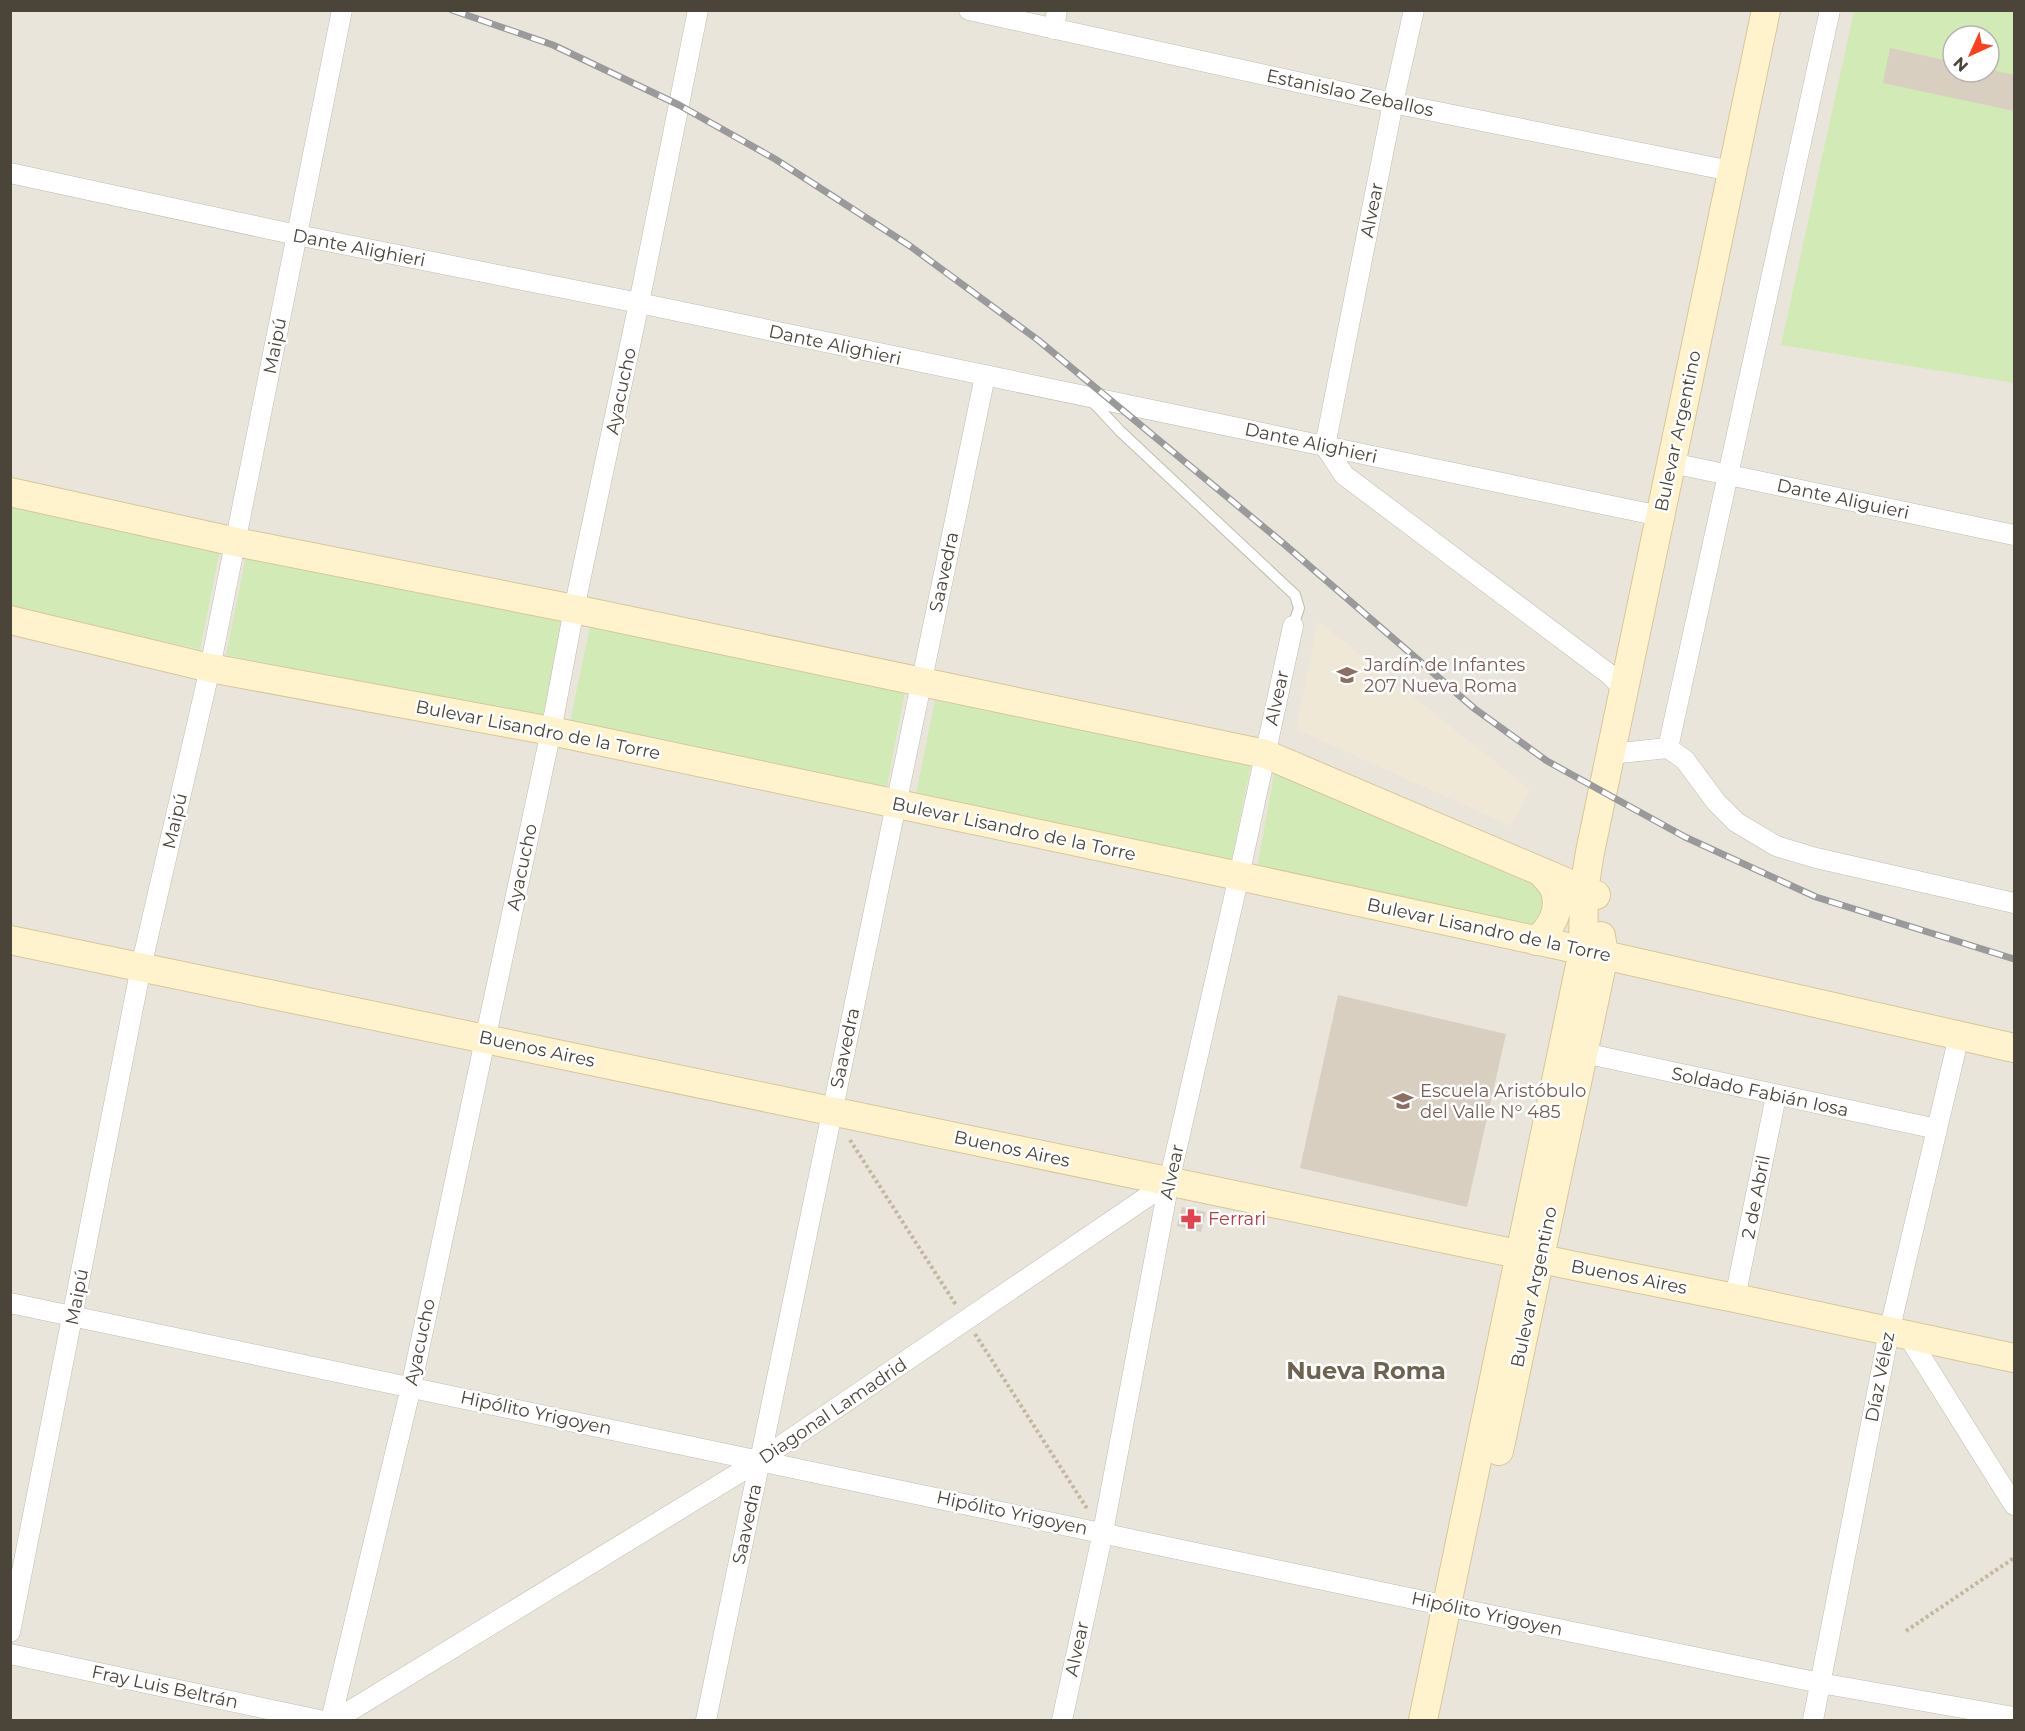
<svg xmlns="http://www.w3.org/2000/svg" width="2025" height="1731" viewBox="0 0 2025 1731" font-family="Montserrat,sans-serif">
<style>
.residential{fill:#eae5da;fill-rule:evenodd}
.education{fill:#efe8d6}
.green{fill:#d2eab5;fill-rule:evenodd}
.building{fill:#d8cfc1}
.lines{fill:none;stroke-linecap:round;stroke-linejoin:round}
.lane-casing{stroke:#c2bbae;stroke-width:12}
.street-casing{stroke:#c2bbae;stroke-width:21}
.secondary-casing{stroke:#d6c79b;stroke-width:30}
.path{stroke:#c4b79f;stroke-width:4;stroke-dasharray:3 3;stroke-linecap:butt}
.lane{stroke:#fff;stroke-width:10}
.street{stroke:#fff;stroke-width:20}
.secondary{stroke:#fff3cd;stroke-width:28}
.rail-casing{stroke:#9a9a9a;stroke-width:7}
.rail{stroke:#fff;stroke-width:4.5;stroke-dasharray:14;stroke-linecap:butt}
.labels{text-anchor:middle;stroke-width:5;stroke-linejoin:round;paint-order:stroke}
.street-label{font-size:18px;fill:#4b4439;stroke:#fff}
.education-label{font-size:18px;fill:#785e54;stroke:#fff;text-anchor:start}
.health-label{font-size:18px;fill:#be3a42;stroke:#fff;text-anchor:start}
.district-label{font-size:24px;font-weight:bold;fill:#6e6250;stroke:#fff}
</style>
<rect width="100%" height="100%" fill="#f6f3ec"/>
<path class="residential" d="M11,11H2014V1720H11ZM1953,36H1989V72H1953Z"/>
<path class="education" d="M1318,621L1530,790L1511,826L1296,729Z"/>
<path class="green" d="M1854,11H2014V383L1781,345ZM1953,36H1989V72H1953Z
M10,507L220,550L200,649L11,610Z
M246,556L562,621L542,720L226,655Z
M590,627L905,691L886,791L569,726Z
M935,700L1251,764L1231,863L915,799Z
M1274,774L1541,888L1550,911L1539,928L1257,868Z"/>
<path class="building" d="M1890,48L1953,62V72H1989V69L2014,75V111L1883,83Z
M1338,995L1506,1034L1467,1207L1300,1168Z
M1182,1207L1206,1212L1201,1232L1177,1226Z"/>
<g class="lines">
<g class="lane-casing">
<path id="lane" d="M1091,400L1120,431L1295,595L1299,608L1293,626"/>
</g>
<g class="street-casing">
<path id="street" d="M969,10L1393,103L1731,171
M1414,10L1393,103L1325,446L1344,475L1609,674L1624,689
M1054,29L1057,10
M10,173L297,235L639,303L1660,516
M1672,463L2014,535
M1668,748L1830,10
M1610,754L1668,748L1685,760L1716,802L1736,822L1776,846L1816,858L2014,903
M1584,1053L1937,1129
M1735,1298L1776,1096
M10,1303L1466,1610L1820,1683L2014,1717
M1908,1336L2014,1505
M10,1632L141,967L210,668L342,10
M10,1654L319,1720
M331,1720L411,1387L551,731L574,609L639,303L698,10
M335,1720L760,1460L1169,1182
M706,1720L985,376
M1062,1720L1103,1532L1169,1182L1239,876L1293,626
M1813,1720L1889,1332L1959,1036"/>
</g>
<g class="secondary-casing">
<path id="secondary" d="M10,492L236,542L574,609L1265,754L1596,895
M10,620L210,668L551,731L1239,876L1604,955L2014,1048
M10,940L1575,1266L1735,1298L2014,1358
M1536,941C1551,928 1561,912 1555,891C1553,884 1545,877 1541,872
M1499,1451L1604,955L1601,936
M1423,1720L1583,951L1584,890L1590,852L1766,10"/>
</g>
<path class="path" d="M850,1140L956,1305
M975,1334L1088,1510
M1906,1631L2014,1558"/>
<use href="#lane" class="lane"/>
<use href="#street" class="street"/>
<use href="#secondary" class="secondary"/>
<g class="rail-casing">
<path id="rail" d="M452,10L553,45L679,105L775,159L910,246L1038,340L1284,544L1475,709L1547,761L1685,837L1816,897L2014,959"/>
</g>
<use href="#rail" class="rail"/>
</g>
<defs>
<g id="school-bare" transform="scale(1.62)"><path d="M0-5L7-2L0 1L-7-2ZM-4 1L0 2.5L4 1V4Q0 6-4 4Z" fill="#8d6e63" stroke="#fff" stroke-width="2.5" paint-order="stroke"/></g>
<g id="pharmacy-bare" transform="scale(1.62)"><path d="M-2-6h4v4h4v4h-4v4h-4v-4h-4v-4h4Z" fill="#e0444e" stroke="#fff" stroke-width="2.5" paint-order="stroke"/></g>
</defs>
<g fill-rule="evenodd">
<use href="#school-bare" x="1347" y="675"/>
<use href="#school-bare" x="1403" y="1101"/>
<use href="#pharmacy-bare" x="1191" y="1219"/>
</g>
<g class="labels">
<g class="street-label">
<text transform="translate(1350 93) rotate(12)" y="6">Estanislao Zeballos</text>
<text transform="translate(1372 210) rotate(-79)" y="6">Alvear</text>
<text transform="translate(359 248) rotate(11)" y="6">Dante Alighieri</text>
<text transform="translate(835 345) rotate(12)" y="6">Dante Alighieri</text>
<text transform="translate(275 346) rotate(-79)" y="6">Maipú</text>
<text transform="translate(621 391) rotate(-78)" y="6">Ayacucho</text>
<text transform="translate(1678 431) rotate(-78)" y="6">Bulevar Argentino</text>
<text transform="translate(1311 443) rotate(12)" y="6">Dante Alighieri</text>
<text transform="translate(1843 499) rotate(12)" y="6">Dante Aliguieri</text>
<text transform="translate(944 572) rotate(-78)" y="6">Saavedra</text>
<text transform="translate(1277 698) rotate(-78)" y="6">Alvear</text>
<text transform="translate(538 730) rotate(11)" y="6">Bulevar Lisandro de la Torre</text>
<text transform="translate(175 821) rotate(-77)" y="6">Maipú</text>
<text transform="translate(1014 829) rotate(12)" y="6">Bulevar Lisandro de la Torre</text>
<text transform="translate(522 867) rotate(-78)" y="6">Ayacucho</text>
<text transform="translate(1489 930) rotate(12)" y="6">Bulevar Lisandro de la Torre</text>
<text transform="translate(845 1048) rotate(-78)" y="6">Saavedra</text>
<text transform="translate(537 1049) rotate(12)" y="6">Buenos Aires</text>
<text transform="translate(1760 1092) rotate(12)" y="6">Soldado Fabián Iosa</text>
<text transform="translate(1012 1149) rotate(12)" y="6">Buenos Aires</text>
<text transform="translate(1172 1172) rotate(-78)" y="6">Alvear</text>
<text transform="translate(1756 1197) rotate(-79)" y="6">2 de Abril</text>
<text transform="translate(1629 1277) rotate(11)" y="6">Buenos Aires</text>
<text transform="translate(1534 1287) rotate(-78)" y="6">Bulevar Argentino</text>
<text transform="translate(77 1297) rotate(-79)" y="6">Maipú</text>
<text transform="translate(420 1342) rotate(-78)" y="6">Ayacucho</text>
<text transform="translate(1880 1377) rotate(-79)" y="6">Díaz Vélez</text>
<text transform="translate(833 1411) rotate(-34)" y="6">Diagonal Lamadrid</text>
<text transform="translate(536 1413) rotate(12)" y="6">Hipólito Yrigoyen</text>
<text transform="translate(1012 1513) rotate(12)" y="6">Hipólito Yrigoyen</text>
<text transform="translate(747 1524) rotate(-78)" y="6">Saavedra</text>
<text transform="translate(1487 1614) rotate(12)" y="6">Hipólito Yrigoyen</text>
<text transform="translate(1077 1649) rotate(-78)" y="6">Alvear</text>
<text transform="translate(165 1687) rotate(12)" y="6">Fray Luis Beltrán</text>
</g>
<g class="education-label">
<text x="1364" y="671">Jardín de Infantes<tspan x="1364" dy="21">207 Nueva Roma</tspan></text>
<text x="1420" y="1097">Escuela Aristóbulo<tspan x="1420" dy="21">del Valle Nº 485</tspan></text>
</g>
<g class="health-label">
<text x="1208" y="1225">Ferrari</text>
</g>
<g class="district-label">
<text x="1366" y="1379">Nueva Roma</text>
</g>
</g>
<rect width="2025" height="1731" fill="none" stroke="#4b4439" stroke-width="24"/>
<g transform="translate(1971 54) rotate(225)"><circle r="28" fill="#ffffff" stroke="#b7b4b0" stroke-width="1.5"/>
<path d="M0-4.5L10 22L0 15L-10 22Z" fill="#fc3f1d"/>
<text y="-9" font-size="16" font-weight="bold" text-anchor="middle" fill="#4b4439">N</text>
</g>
</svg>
